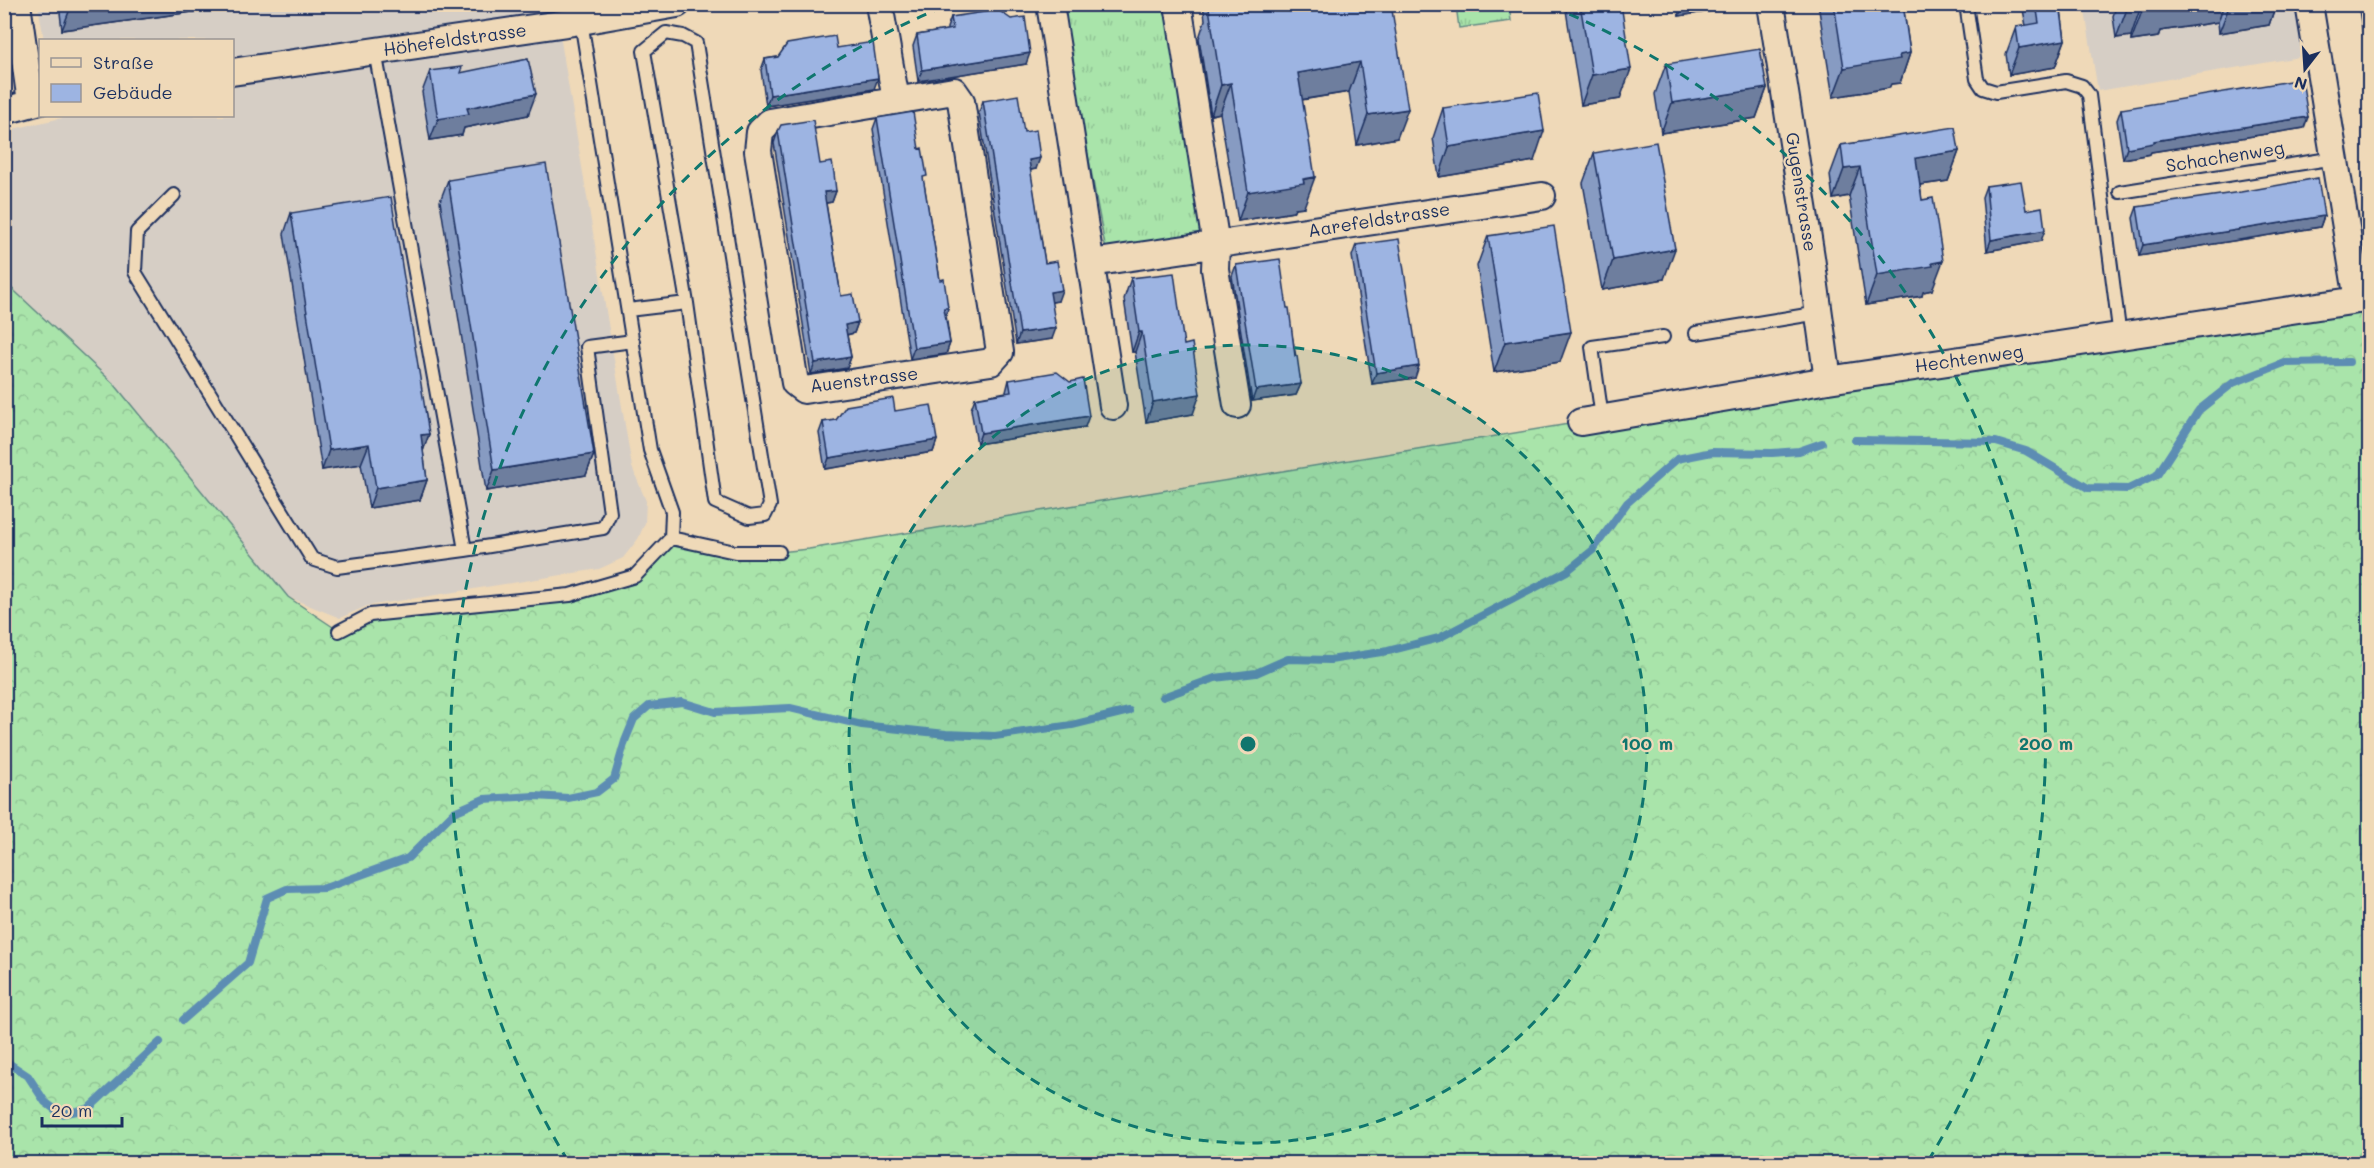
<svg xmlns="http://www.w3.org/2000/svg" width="2374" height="1168" viewBox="0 0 2374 1168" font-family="Mali,sans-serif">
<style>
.built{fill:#d6cec5}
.grass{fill:url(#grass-tufts);stroke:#628a84;stroke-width:1.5}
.forest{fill:url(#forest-crowns);stroke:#628a84;stroke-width:1.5}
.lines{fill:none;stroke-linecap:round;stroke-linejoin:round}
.stream{stroke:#5d8db3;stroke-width:8}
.service-casing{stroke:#1b2f5e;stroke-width:16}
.minor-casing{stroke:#1b2f5e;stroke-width:30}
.service{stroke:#efd9b8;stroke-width:12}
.minor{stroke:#efd9b8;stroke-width:26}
.wall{fill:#879bc2;stroke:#1b2f5e;stroke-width:1.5}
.shaded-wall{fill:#6e7e9e;stroke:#1b2f5e;stroke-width:1.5}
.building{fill:#9db4e2;stroke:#1b2f5e;stroke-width:1.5}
.ring{fill:none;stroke:#0f766e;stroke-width:3;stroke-dasharray:10 8}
.labels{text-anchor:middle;stroke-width:4.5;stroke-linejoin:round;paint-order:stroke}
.street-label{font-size:18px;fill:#1b2f5e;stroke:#efd9b8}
.centre{fill:#0f766e;stroke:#efd9b8;stroke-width:3}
.ring-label{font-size:18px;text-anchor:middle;font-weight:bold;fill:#0f766e;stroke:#efd9b8;stroke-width:4.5;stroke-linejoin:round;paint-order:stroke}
</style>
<defs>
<pattern id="grass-tufts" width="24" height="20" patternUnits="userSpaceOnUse" patternTransform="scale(1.5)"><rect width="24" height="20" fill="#a9e4aa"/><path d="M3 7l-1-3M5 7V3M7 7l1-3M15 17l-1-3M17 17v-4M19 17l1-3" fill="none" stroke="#91c495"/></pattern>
<pattern id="forest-crowns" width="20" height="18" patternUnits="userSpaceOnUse" patternTransform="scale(1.5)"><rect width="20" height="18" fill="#a9e4aa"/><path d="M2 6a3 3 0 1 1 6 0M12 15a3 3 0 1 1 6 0" fill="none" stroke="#91c495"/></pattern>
</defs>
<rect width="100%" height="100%" fill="#efd9b8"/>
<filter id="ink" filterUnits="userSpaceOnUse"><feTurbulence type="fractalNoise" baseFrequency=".0167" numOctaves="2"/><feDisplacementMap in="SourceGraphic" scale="12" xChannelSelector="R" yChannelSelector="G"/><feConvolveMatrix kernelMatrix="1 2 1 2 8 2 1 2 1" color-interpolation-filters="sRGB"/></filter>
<g filter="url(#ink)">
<path class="built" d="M38,5H555L632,467L646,501L645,523L638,539L623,558L599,569L367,606L340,618L288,597L115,385L5,281L4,131L66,117V116H232V40H44Z
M2084,5H2299L2305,56L2098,91Z"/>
<path class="grass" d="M1060,5H1168L1203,237L1106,251Z
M1456,5H1509L1511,21L1459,28Z"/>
<path class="forest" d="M4,281L115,385L288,597L339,631L370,615L570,595L635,576L671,538L779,552L809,549L1581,422L2369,298V1163H5Z"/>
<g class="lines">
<path class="stream" d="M1855,440L1996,442L2026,451L2088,488L2128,489L2157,475L2199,410L2233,383L2284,363L2349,362
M1163,697L1215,678L1256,673L1288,659L1330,660L1388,651L1439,638L1567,571L1593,550L1627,503L1677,459L1712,452L1772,453L1799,451L1822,443
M183,1020L248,963L267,898L287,889L325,888L408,858L454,812L484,799L535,796L568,798L597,792L614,779L625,741L634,719L649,706L682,702L715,712L790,708L862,725L946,734L995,736L1072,725L1129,711
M4,1060L28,1076L45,1102L61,1114L88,1109L160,1042"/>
<g class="service-casing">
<path id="service" d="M1966,4L1977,79L1983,88L1996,92L2066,81L2082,86L2089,95L2120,337
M666,33L683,36L696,43L770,505L765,515L749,517L715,502L687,303L644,51Z
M375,51L465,550L603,528L610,513L587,347L633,341
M2120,192L2335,158
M174,195L137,232L135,272L312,559L337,567L465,550
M628,310L687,303
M1696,333L1819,313
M1602,418L1592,347L1663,337
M671,538L735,552H779
M339,631L370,615L570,595L635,576L671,538L672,512L650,450L581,21"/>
</g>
<g class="minor-casing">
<path id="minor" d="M17,4L31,102
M879,4L896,100
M1050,4L1113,406
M1178,4L1216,245L1215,269L1237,405
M1771,4L1811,257L1828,380
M232,72L581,21L677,4
M954,91L961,101L1000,352L991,362L804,390L795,383L758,151L760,132L770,122Z
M4,111L40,101
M1091,263L1542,196
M1581,422L1828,380L2358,300L2309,4"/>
</g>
<use href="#service" class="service"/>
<use href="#minor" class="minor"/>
</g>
<path class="wall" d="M59,4H250L62,30Z
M1203,4H1391L1397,138L1357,145L1349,92L1302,100L1304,207L1295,208L1293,212L1238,221L1220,113L1211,115L1199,38L1205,20Z
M1565,4H1621L1620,99L1581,105Z
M1677,4H1739L1738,7L1679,16Z
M1818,4H1903L1910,53L1900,83L1891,84L1889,88L1833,97Z
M2022,4H2060L2065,40L2055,67L2009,75L2006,54L2016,27L2026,26Z
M2117,4H2276L2269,25L2219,33L2218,22L2160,31L2158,37L2131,41V36L2116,38L2113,16Z
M2358,4H2370V77Z
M951,17L1026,64L918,81L913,46L917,35L947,30V28Z
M837,48L874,89L766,106L761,70L765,59Z
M1666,64L1767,88L1756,118L1661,133L1655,94Z
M430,71L460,73L528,115L464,128L462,135L430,140L422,92Z
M983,101L1024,132L1036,169L1030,170L1045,263L1058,301L1051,302L1052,339L1016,344L979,112Z
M1443,108L1534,161L1439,177L1433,138Z
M2121,109L2304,128L2151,152L2150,154L2123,159L2117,120Z
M877,118L924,184L940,280L948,308L946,315L950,343L946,354L910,359L873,129Z
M778,131L820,164L836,191L832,202L826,203L841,296L858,322L854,333L847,335L851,357L847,368L811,374L774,143Z
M1841,145L1959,151L1948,181L1920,185L1932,290L1923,292L1922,296L1866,305L1849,196L1833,199L1830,175Z
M1594,153L1664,279L1602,290L1583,183Z
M448,180L594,454L586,475L486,491L440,201Z
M1986,186L2026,210L2041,241L1987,251L1982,197Z
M2137,207L2324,216L2320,227L2139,256L2133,218Z
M291,213L429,434L423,451L427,480L420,500L369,508L361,464L322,470L284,234Z
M1488,236L1560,362L1494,372L1477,266Z
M1356,245L1415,378L1372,384L1352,256Z
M1236,265L1287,308L1301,384L1296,395L1252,401L1232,276Z
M1131,278L1184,345L1193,414L1146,422L1135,352H1132L1124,299Z
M1009,380L1085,427L977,444L971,409L975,398L1006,392Z
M895,411L937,440L933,452L825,469L819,433L823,422Z"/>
<path class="shaded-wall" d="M103,4H250L62,30L70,9Z
M1721,4H1739L1738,7L1679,16L1681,11Z
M2167,4H2224L2218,22L2160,31L2158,37L2131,41L2142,11Z
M2230,4H2276L2269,25L2219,33Z
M2141,6L2131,36L2116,38L2127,9Z
M2065,40L2055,67L2009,75L2019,48Z
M1030,53L1026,64L918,81L922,70Z
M1910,53L1900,83L1891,84L1889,88L1833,97L1844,68L1899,55Z
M1360,62L1349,92L1287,102L1298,73Z
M1631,69L1620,99L1581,105L1592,75Z
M878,78L874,89L766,106L770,95Z
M1231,83L1220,113L1211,115L1221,85Z
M1767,88L1756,118L1661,133L1672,103Z
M536,94L528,115L464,128L462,135L430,140L438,119L467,108Z
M1408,109L1397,138L1357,145L1368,115Z
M2308,117L2304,128L2151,152L2150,154L2123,159L2127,148L2154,141Z
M1544,131L1534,161L1439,177L1449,147Z
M1959,151L1948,181L1905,187L1916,158Z
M1040,158L1036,169L1025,171L1029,160Z
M1860,167L1849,196L1833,199L1844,169Z
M1315,177L1304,207L1295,208L1293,212L1238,221L1248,192Z
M836,191L832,202L820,204L824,192Z
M2324,216L2320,227L2139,256L2143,245Z
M2045,230L2041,241L1987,251L1991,240Z
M1675,249L1664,279L1602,290L1613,260Z
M1943,261L1932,290L1923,292L1922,296L1866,305L1877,275Z
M1062,290L1058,301L1046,303L1050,292Z
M858,322L854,333L841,336L845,325Z
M1056,328L1052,339L1016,344L1020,333Z
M1139,332H1142L1135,352H1132Z
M1571,332L1560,362L1494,372L1505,342Z
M950,343L946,354L910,359L914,348Z
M851,357L847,368L811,374L815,363Z
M1419,366L1415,378L1372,384L1376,373Z
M1301,384L1296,395L1252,401L1256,390Z
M1200,394L1193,414L1146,422L1153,402Z
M1089,416L1085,427L977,444L981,433Z
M429,434L422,454L421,435Z
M937,440L933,452L825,469L829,458Z
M369,444L361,464L322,470L329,450Z
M594,454L586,475L486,491L494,470Z
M427,480L420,500L369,508L376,488Z"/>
<path class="building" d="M69,4H103L70,9Z
M1218,4H1391L1408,109L1368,115L1360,62L1298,73L1315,177L1303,179L1304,183L1248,192L1231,83L1221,85L1209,8L1219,7Z
M1580,4H1621L1631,69L1592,75Z
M1680,4H1721L1681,11Z
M1834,4H1903L1910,53L1899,55L1900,59L1844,68Z
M2036,4H2060L2065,40L2019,48L2016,27L2039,23Z
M2126,4H2168L2169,7L2142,11L2141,6L2127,9Z
M998,10L1011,19L1025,17L1030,53L922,70L917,35L953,29L951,17Z
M835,36L837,48L873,42L878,78L770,95L765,59L778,57L787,44Z
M1760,49L1767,88L1672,103L1666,64Z
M528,59L536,94L467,108L469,114L438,119L430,71L462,67L460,73Z
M2302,79L2308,117L2154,141V143L2127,148L2121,109Z
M1538,93L1544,131L1449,147L1443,108Z
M1018,95L1024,132L1036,130L1040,158L1029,160L1045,263L1057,261L1062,290L1050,292L1056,328L1020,333L983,101Z
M913,112L919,149L922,148L927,176L923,177L940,280L944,279L948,308H944L950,343L914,348L877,118Z
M813,120L820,164L832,162L834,173L836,191L824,192L841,296L853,294L858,322L845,325L851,357L815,363L778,131L781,125Z
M1955,127L1959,151L1916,158L1922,200L1933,198L1943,261L1932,263L1933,266L1877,275L1860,167L1844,169L1841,145Z
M1656,142L1675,249L1613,260L1594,153Z
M546,164L594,454L494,470L448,180Z
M2318,178L2324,216L2143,245L2137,207L2241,192Z
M2021,181L2026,210L2042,207L2045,230L1991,240L1986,186Z
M391,197L429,434L421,435L427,480L376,488L369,444L329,450L291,213Z
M1554,226L1571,332L1505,342L1488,236Z
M1399,239L1419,366L1376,373L1356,245Z
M1280,259L1287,308H1289L1295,356H1297L1301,384L1256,390L1236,265Z
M1174,273L1184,345L1192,343L1200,394L1153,402L1142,332H1139L1131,278Z
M1057,372L1070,382L1083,379L1089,416L981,433L975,398L1011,392L1009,380Z
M893,398L895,411L931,405L937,440L829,458L823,422L836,420L846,406Z"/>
</g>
<circle cx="1248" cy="744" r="399" fill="#0f766e" fill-opacity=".12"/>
<g class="ring">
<circle cx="1248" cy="744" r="399"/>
<path d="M568 1161A798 798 0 0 1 943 7M1553 7A798 798 0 0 1 1928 1161"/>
</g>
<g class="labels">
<g class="street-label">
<text transform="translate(455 40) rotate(-8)" y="6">Höhefeldstrasse</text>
<text transform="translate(2225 157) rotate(-9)" y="6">Schachenweg</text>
<text transform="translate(1801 192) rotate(81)" y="6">Gugenstrasse</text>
<text transform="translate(1379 220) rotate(-9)" y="6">Aarefeldstrasse</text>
<text transform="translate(1969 359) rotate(-8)" y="6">Hechtenweg</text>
<text transform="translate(864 380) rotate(-7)" y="6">Auenstrasse</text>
</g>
</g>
<circle cx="1248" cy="744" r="9" class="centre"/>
<g class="ring-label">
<text x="1647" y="750">100 m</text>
<text x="2046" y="750">200 m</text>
</g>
<rect width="2374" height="1168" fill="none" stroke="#efd9b8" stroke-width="24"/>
<rect x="12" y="12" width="2350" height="1144" fill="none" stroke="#1b2f5e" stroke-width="2" filter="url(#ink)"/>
<rect x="39" y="39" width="195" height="78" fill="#efd9b8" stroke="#9a9594" stroke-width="1.5"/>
<rect x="51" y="58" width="30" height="9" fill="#efd9b8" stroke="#9a9594" stroke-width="1.5"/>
<text x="93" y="69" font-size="18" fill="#1b2f5e">Straße</text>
<rect x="51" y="84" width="30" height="18" fill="#9db4e2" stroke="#9a9594" stroke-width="1.5"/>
<text x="93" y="99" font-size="18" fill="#1b2f5e">Gebäude</text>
<g transform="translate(2305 69) rotate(197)" stroke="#efd9b8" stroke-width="4.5" paint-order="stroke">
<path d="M0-4.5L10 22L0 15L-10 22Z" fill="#1b2f5e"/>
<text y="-9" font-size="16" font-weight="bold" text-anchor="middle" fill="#1b2f5e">N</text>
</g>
<path d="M42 1117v9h80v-9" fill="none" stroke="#1b2f5e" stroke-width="3"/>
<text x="51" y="1117" font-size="18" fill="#1b2f5e" stroke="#efd9b8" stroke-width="4.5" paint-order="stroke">20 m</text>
</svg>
